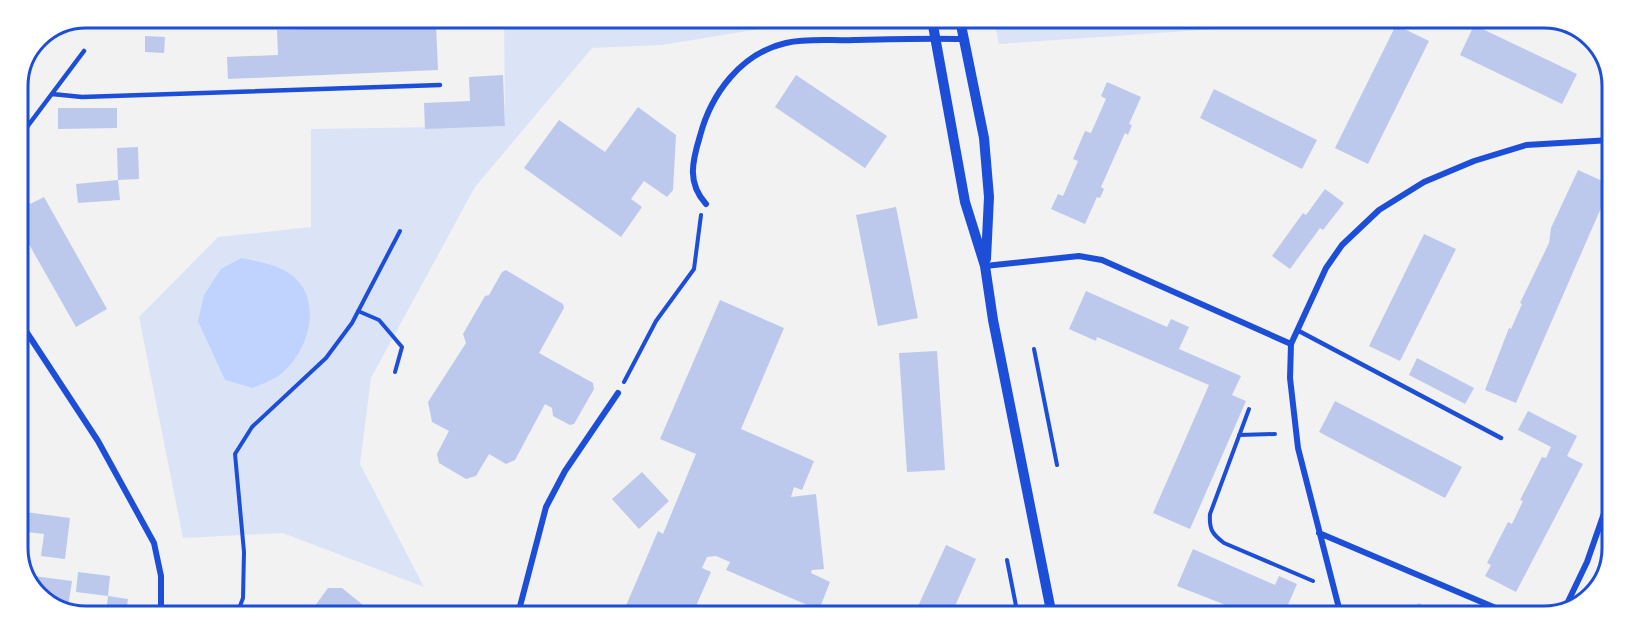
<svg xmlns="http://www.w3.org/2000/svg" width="1630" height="635" viewBox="0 0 1630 635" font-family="'Libre Baskerville',serif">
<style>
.green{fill:#dbe4f7}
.water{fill:#bfd3fe}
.building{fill:#bdc9ec}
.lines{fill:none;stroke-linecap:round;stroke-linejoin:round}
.path{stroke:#1d4ed8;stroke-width:4}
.service{stroke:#1d4ed8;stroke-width:4.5}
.minor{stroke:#1d4ed8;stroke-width:6}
.tertiary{stroke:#1d4ed8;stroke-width:10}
.rim{fill:none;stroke:#1d4ed8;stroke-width:3}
</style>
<rect width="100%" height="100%" fill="#f2f2f2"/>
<path class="green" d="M504,19L874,20L766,28L662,45L592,48L475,187L371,378L360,464L424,587L283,533L183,538L139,317L218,237L311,227V129L505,126Z
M994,20L1335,21L999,44Z"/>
<path class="water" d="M241,258C259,262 278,264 293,276C324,302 308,355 278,376C271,381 261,384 253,388L225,380L198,321L204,295L221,269Z"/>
<path class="building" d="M807,20H825L826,28L808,29Z
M436,24L438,70L228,79L227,57L278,55L277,30Z
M1396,25L1429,41L1368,164L1335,148Z
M1474,25L1577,74L1562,104L1460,55Z
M145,36L165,37L164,53L145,52Z
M503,75L505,126L425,129L424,103L470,101L469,77Z
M796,75L887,136L865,168L775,107Z
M1107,82L1141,97L1129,124L1132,125L1128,135L1125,133L1101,187L1104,189L1100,198L1097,197L1085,224L1051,209L1058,194L1063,196L1078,161L1073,159L1085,131L1091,133L1106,99L1101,96Z
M1214,89L1317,140L1302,169L1200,118Z
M638,107L676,135L673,190L667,197L644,181L631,199L642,207L621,237L524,168L559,120L605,152Z
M58,108H117V128L58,129Z
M138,147L139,179L118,180L117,148Z
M1578,170L1611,185L1516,403L1485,390L1509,328L1511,329L1522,304L1520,303L1549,243L1551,228Z
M118,180L120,200L78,203L76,184Z
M1325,189L1344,203L1323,230L1320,228L1290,269L1272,256L1303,213L1306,215Z
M44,197L107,309L76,327L18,225V206L28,200L30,204Z
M896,207L918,318L878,326L856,215Z
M1424,234L1456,249L1400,361L1369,346Z
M506,270L563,304L564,308L539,353L593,383L594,389L574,424L570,425L553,416L552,408L545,404L515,460L506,464L489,454L476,476L466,479L439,463L437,454L449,431L432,422L428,402L466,343L463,334L485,296L489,295L502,272Z
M1086,291L1167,327L1171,319L1189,327L1179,349L1241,376L1232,395L1246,401L1190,529L1153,513L1209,385L1097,337L1096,341L1069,329Z
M720,300L784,328L741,429L814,461L802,490L794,487L791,497L816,494L824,569L812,570L811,573L830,582L819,610L726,570L730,562L716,556L707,557L702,568L711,572L692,615H622L658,531L663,534L696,454L660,439Z
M937,351L945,470L907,472L899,353Z
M1417,358L1474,388L1465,404L1409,375Z
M1335,401L1462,467L1445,498L1319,432Z
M1528,411L1577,436L1567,456L1583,464L1516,592L1485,576L1491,565L1487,563L1508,522L1512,524L1523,501L1520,500L1542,457L1546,458L1551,447L1518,430Z
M642,472L669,501L639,529L612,499Z
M18,511L70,518L65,559L41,556L44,534L18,531Z
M946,545L976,559L951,615H914Z
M1193,549L1275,585L1279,576L1297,584L1283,616H1254L1177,586Z
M78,572L110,576L108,596L128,599L126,613H106L108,596L76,592Z
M26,575L72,581L67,613L32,591Z
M328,588H342L368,609L369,614H309Z
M1418,603L1449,617H1412Z"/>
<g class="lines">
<path class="path" d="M358,311L379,320L402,347L395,372
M1034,349L1057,465
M624,382L656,321L694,269L701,215
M1249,409L1210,514C1209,529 1212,534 1224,543L1313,581
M1239,435L1275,434
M1007,560L1018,616
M237,614L243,598L244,552L235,454L252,427L326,358L352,323L400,231"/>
<path class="service" d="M52,94L82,97L440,85
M18,139L84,51
M1297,330L1501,438"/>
<path class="minor" d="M706,204C687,183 692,162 700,136C711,94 741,53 786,43C807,38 833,41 854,40C891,39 927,38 964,39
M985,266L1079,256L1102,260L1291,344
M18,319L98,441L154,543L161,576V614
M1319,533L1517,617
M1564,610L1587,562L1609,499
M518,614L546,507L565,471L618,393
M1341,616L1298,448L1290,378L1291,344L1326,268L1342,245L1379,210L1424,182L1474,161L1526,145L1611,140"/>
<path class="tertiary" d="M932,20L965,202L985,266L993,320L1052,616
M960,20L984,138L989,197L986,259"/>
</g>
<path d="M0 0H1630V635H0ZM86 28H1544A58 58 0 0 1 1602 86V548A58 58 0 0 1 1544 606H86A58 58 0 0 1 28 548V86A58 58 0 0 1 86 28Z" fill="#fff" fill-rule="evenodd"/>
<path class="rim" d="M86 28H1544A58 58 0 0 1 1602 86V548A58 58 0 0 1 1544 606H86A58 58 0 0 1 28 548V86A58 58 0 0 1 86 28Z"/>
</svg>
